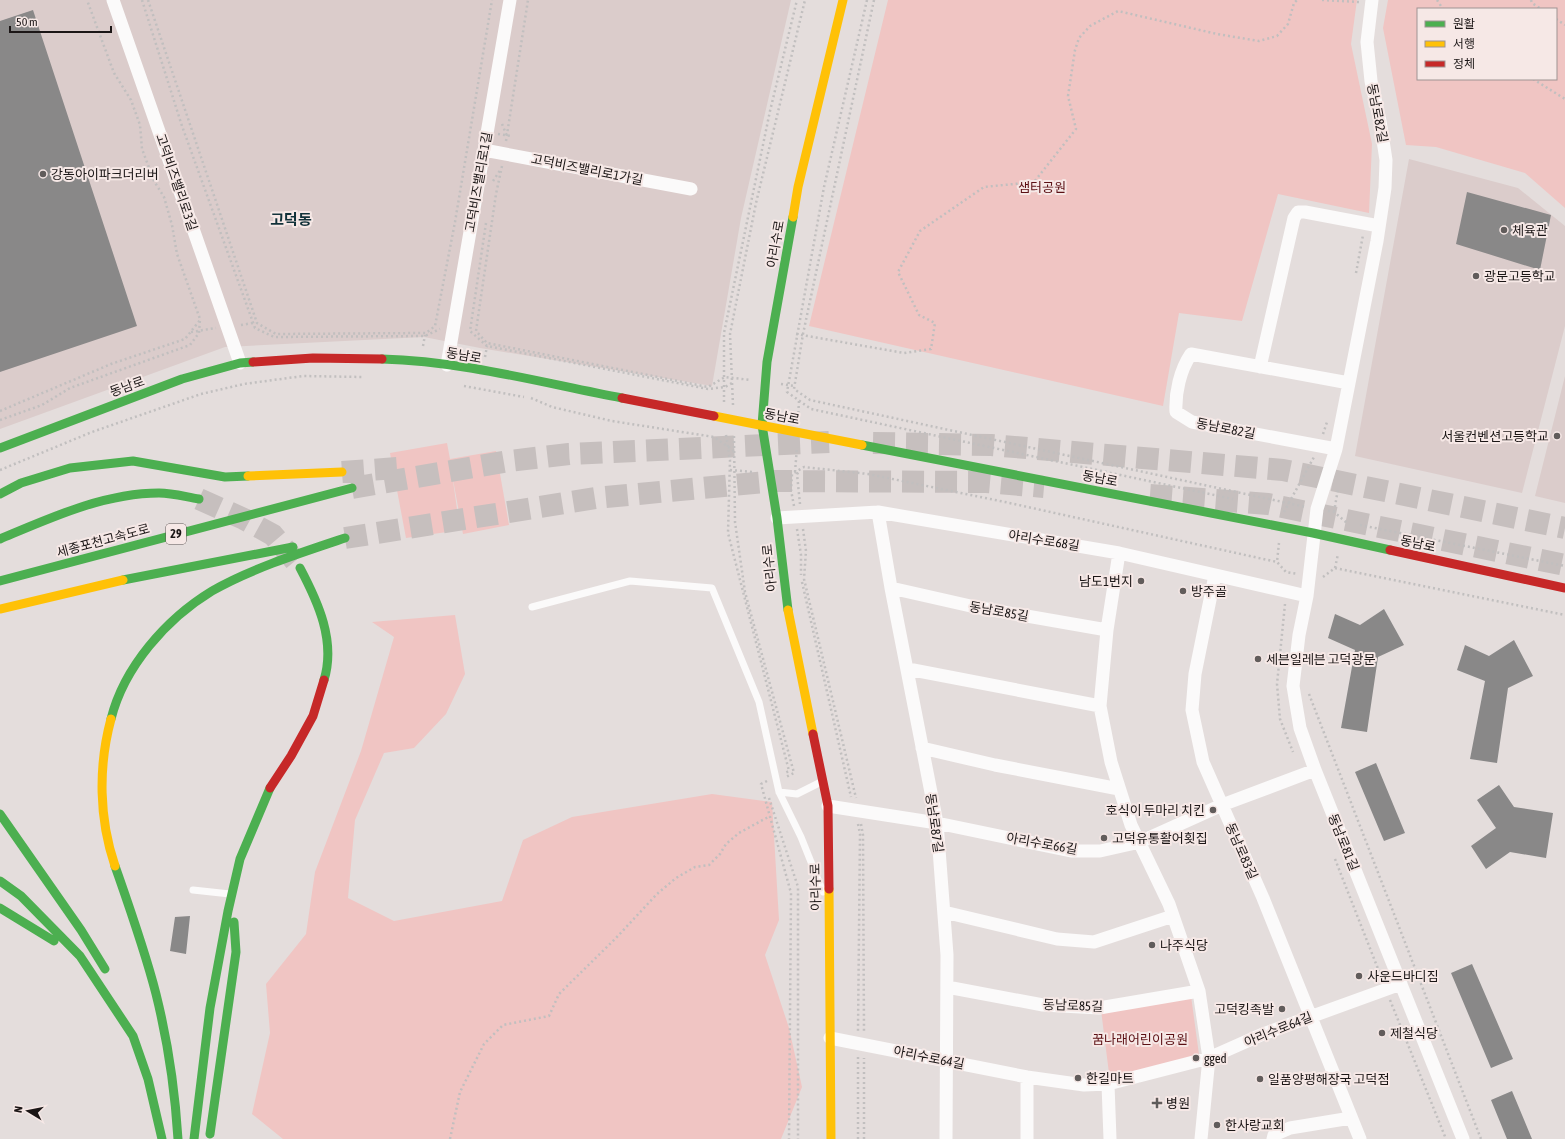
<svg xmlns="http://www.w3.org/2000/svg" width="1565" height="1139" viewBox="0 0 1565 1139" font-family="'Asap Condensed','Noto Sans KR',sans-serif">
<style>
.built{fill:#dbcccb}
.green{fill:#f0c5c3;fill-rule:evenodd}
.building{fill:#898888}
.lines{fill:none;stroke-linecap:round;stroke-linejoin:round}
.highway-tunnel{stroke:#c6bfbe;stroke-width:22;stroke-dasharray:22 11;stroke-linecap:butt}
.path{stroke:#c1bfbf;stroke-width:2.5;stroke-dasharray:2 3;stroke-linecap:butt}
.lane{stroke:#fbfafa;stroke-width:7}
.street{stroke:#fbfafa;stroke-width:13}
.fast{stroke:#4caf50;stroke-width:9}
.slow{stroke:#ffc107;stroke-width:9}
.jam{stroke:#c62828;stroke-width:9}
.poi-dot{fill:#615c5b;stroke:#f6e8e6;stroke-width:1.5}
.labels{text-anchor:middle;stroke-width:4;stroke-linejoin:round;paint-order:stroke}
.shield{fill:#f6e8e6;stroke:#5d5554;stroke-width:1}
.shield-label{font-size:12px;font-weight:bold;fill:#1b1616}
.street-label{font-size:13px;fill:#1b1616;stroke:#f6e8e6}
.poi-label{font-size:13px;fill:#1b1616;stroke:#f6e8e6;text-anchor:start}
.park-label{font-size:13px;fill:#5c1014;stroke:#f6e8e6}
.quarter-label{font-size:15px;font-weight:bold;fill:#12323a;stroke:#f6e8e6}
</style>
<rect width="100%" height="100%" fill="#e4dddc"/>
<path class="built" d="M0,0H791L741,218L712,386L480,348L424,337L225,347L0,429Z
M1409,159L1518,188L1565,226V326L1522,493L1355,456Z
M1565,376V503L1535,496Z"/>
<path class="green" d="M888,0H1357L1351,44L1372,144L1369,213L1278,194L1242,321L1179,313L1163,406L809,326Z
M1388,0H1565V208L1525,173L1436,147L1406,145L1383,28ZM1418,9H1556V79H1418Z
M447,443L450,459L496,451L509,525L463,534L452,474L460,530L406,538L390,453Z
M455,615L465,674L446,714L414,748L384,753L355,820L348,898L394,921L502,901L523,840L572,817L712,794L772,802L779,920L765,955L789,1028L802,1087L781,1139H283L252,1114L270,1033L266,984L306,934L315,872L361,751L394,637L372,622Z
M1191,996L1200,1062L1110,1081L1101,1010Z"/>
<path class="building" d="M33,10L137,326L0,372V21Z
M1467,192L1551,215L1540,270L1456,244Z
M1384,609L1404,645L1378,657L1367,732L1341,728L1355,650L1328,638L1335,614L1360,625Z
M1514,640L1533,676L1508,688L1497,763L1470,759L1485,681L1457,670L1465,645L1489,656Z
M1376,763L1405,833L1384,841L1355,772Z
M1499,785L1514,807L1553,813L1546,858L1510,852L1486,869L1471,846L1496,828L1477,800Z
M190,916L186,954L170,951L175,917Z
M1472,964L1513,1059L1491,1068L1451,973Z
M1512,1091L1532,1139H1507L1491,1100Z"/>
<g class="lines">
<path class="highway-tunnel" d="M873,443L991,445L1283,470L1565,528
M342,472L398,468
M352,488L509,461L569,454L829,442
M1150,495L1268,504L1565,565
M199,499L244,519L273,535L295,561
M345,538L596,498L776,481L986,482L1044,487"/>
<path class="path" d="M142,0L182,126L255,328L274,337L425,336L440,329
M148,0L257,323L276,334L426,333L435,326L455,222L492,0
M867,0L824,187L787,392L811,409L1233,499
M874,0L803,334L794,389L810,400L1306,507
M1322,0L1359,2
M1437,0L1443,9
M1531,0L1532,3L1541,9
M1556,19L1565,25
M1533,79L1565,99
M502,124L507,136
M498,134L512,136
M506,141L528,0
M502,166L496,194L476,331L487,343L708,387L725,377L751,380
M493,181L501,169
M486,223L470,331L487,346L708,389L725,387L732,383
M1356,273L1363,235
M241,325L253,323
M191,332L216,328
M796,334L904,353L931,349L935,323L919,315L898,272L920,231L984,187L1034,182L1076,129L1068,96L1075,50L1079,38L1090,26L1118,11L1217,34L1259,41L1277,36L1288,24L1294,3L1297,0
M423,346L425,335
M485,357L487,346
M781,384L795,386
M464,386L524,397
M531,398L552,407L612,421L714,437L734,451
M724,402V333L770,111L797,0
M733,405L730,334L756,203L805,0
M0,411L111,364L185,339L200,320
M798,418L799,401
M0,420L42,405L70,388L190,345L199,333L200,319L177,254L172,225L164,197L154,181L142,149L140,125L131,100L114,73L87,0
M1323,434L1327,422
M726,435L730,460L728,533L789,771L785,773
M734,436L735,522L745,592L794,773L786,777
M0,470L92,432L201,394L244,384L303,376L362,377
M730,470L753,472
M795,472L797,447
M800,504L797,474L800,471
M794,506L791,490L792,474L804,467L868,474L1005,502L1277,562
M1328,511L1334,512L1347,523
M1284,512L1314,457
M1334,512L1338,489
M1360,525L1565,566
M797,529L801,555V575
M803,529L806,551L804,579L856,798
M1279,543L1277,562L1286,572L1298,574
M1335,568L1565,615
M1323,577L1335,568L1338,554
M802,582L851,797
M1285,604L1277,684L1280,719L1293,752
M1309,694L1481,1139
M767,781L761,784L791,893L789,1139
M769,798L798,887V1139
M858,824L860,834L858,1031
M861,824L863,835L864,1033
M1335,859L1382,979
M1390,1000L1446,1139
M450,1139L460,1092L484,1044L503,1025L549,1016L559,994L616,938L657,894L676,878L695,867L709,865L720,854L726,844L739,833L770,816
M858,1139V1056
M864,1139V1058"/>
<path class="lane" d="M532,607L630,581L712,588L759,702L779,792L801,837L823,892
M779,792L797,794L823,781
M193,890L230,894"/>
<path class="street" d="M113,0L240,363
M1372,0L1367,42L1371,81L1380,121L1386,160L1385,188L1377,241L1336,449L1317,509L1307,596L1299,635L1293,686L1300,728L1315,770L1463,1139
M484,150L691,189
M447,365L510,0
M1260,367L1294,218L1298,212H1305L1379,226
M1336,449L1192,422L1176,412C1175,393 1180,370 1191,354L1349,383
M878,512L891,588L937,823L947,955L946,1139
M777,518L878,512L1119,553L1307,596
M1119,553L1107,630L1100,706L1111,762L1131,825L1169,904L1199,991L1209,1058L1201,1139
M1215,575L1195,674L1192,710L1203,762L1263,898L1360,1139
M891,588L975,607L1107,630
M908,669L1100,706
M922,748L995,765L1119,789
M828,806L937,823L1071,851H1100L1140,842L1222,805L1315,770
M944,912L1057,939L1094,942L1173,916
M947,987L1043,1005L1099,1008L1199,991
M830,1038L1027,1077L1084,1085L1108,1084L1209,1058L1263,1034L1401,984
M1027,1077V1139
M1108,1084L1110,1139
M1273,1139L1274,1135L1290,1128L1351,1118"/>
<path class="fast" d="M382,359C462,361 543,383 622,398
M862,445L1313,533L1390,550
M0,448L182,379L240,363L253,362
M0,494L21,483L70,468L133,461L225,477L248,476
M0,539C50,518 104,493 159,493C173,493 186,497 199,499
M300,568C318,602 336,641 324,680
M123,580L293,547
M0,581L352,488
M788,610L777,518L762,425L767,362L793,217
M111,719C124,667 166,619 212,591C250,569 303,552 345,538
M0,814L81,930L105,969
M115,866C130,909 145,951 156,994C168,1042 175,1090 178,1139
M0,881L21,896L80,956L133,1036L148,1079L162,1139
M0,908L54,941
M210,1134L236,952L234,922
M194,1139L210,1008L228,911L240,859L270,788"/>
<path class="slow" d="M793,217L798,187L843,0
M714,416L862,445
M248,476L342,472
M0,609L123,580
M788,610L813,734
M111,719C98,767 99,819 115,866
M829,889L831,1139"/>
<path class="jam" d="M253,362L313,358L382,359
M622,398L714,416
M1390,550L1565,588
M813,734L828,806L829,889
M270,788L291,756L313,716L324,680"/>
</g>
<g class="poi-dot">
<circle cx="43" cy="174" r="4"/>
<circle cx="1504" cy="230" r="4"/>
<circle cx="1476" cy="276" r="4"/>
<circle cx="1557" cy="436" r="4"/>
<circle cx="1141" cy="581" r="4"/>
<circle cx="1183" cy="591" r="4"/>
<circle cx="1258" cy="659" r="4"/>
<circle cx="1213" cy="810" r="4"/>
<circle cx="1104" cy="838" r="4"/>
<circle cx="1152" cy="945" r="4"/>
<circle cx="1359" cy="976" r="4"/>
<circle cx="1282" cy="1009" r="4"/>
<circle cx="1382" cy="1033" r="4"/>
<circle cx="1196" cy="1058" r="4"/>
<circle cx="1078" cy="1078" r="4"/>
<circle cx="1260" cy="1079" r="4"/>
<path d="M1155 1097h4v4h4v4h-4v4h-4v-4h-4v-4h4z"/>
<circle cx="1217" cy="1125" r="4"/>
</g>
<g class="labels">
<rect class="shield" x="166" y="524" width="20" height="20" rx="3"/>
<g class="shield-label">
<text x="176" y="538">29</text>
</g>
<g class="street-label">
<text transform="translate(1378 113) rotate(79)" y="5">동남로82길</text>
<text transform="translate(587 169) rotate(11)" y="5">고덕비즈밸리로1가길</text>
<text transform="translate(177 182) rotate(71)" y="5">고덕비즈밸리로3길</text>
<text transform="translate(478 182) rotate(-80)" y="5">고덕비즈밸리로1길</text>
<text transform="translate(775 244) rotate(-80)" y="5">아리수로</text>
<text transform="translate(464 355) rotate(10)" y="5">동남로</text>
<text transform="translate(127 386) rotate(-20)" y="5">동남로</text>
<text transform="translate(782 416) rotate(11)" y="5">동남로</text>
<text transform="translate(1226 428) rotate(11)" y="5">동남로82길</text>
<text transform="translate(1100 478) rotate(11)" y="5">동남로</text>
<text transform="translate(103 540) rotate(-15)" y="5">세종포천고속도로</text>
<text transform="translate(1044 540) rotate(9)" y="5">아리수로68길</text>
<text transform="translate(1418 543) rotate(12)" y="5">동남로</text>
<text transform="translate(769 568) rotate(-96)" y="5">아리수로</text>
<text transform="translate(999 611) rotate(10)" y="5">동남로85길</text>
<text transform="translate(935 823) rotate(82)" y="5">동남로87길</text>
<text transform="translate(1344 842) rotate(68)" y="5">동남로81길</text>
<text transform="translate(1042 843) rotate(10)" y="5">아리수로66길</text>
<text transform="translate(1242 851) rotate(66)" y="5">동남로83길</text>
<text transform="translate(815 887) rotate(-91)" y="5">아리수로</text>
<text transform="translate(1073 1005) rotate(2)" y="5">동남로85길</text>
<text transform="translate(1278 1029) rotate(-22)" y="5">아리수로64길</text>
<text transform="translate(929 1057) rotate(11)" y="5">아리수로64길</text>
</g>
<g class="poi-label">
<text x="51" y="179">강동아이파크더리버</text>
<text x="1512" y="235">체육관</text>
<text x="1484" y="281">광문고등학교</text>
<text x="1549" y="441" text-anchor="end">서울컨벤션고등학교</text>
<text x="1133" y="586" text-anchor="end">남도1번지</text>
<text x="1191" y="596">방주골</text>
<text x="1266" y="664">세븐일레븐 고덕광문</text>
<text x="1205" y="815" text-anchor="end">호식이 두마리 치킨</text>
<text x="1112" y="843">고덕유통활어횟집</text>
<text x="1160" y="950">나주식당</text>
<text x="1367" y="981">사운드바디짐</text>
<text x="1274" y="1014" text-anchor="end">고덕킹족발</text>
<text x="1390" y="1038">제철식당</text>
<text x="1204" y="1063">gged</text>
<text x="1086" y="1083">한길마트</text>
<text x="1268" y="1084">일품양평해장국 고덕점</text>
<text x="1166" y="1108">병원</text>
<text x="1225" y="1130">한사랑교회</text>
</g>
<g class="park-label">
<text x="1042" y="192">샘터공원</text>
<text x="1140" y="1044">꿈나래어린이공원</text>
</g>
<g class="quarter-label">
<text x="291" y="225">고덕동</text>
</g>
</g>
<rect x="1417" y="8" width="140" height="72" fill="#f6e8e6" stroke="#9e9493"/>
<rect x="1425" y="21" width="20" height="6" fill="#4caf50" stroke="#9e9493"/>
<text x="1453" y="28" font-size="12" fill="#1b1616">원활</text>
<rect x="1425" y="41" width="20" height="6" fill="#ffc107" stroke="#9e9493"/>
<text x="1453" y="48" font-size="12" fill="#1b1616">서행</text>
<rect x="1425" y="61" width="20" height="6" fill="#c62828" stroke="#9e9493"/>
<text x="1453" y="68" font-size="12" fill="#1b1616">정체</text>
<g transform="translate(28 1111) rotate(280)" stroke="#f6e8e6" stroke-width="3" paint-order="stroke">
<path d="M0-3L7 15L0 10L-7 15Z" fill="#1b1616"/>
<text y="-6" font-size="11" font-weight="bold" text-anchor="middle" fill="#1b1616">N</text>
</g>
<path d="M10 26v6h101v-6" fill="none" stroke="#1b1616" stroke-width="2"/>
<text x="16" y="26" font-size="12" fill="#1b1616" stroke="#f6e8e6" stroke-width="3" paint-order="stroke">50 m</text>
</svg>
